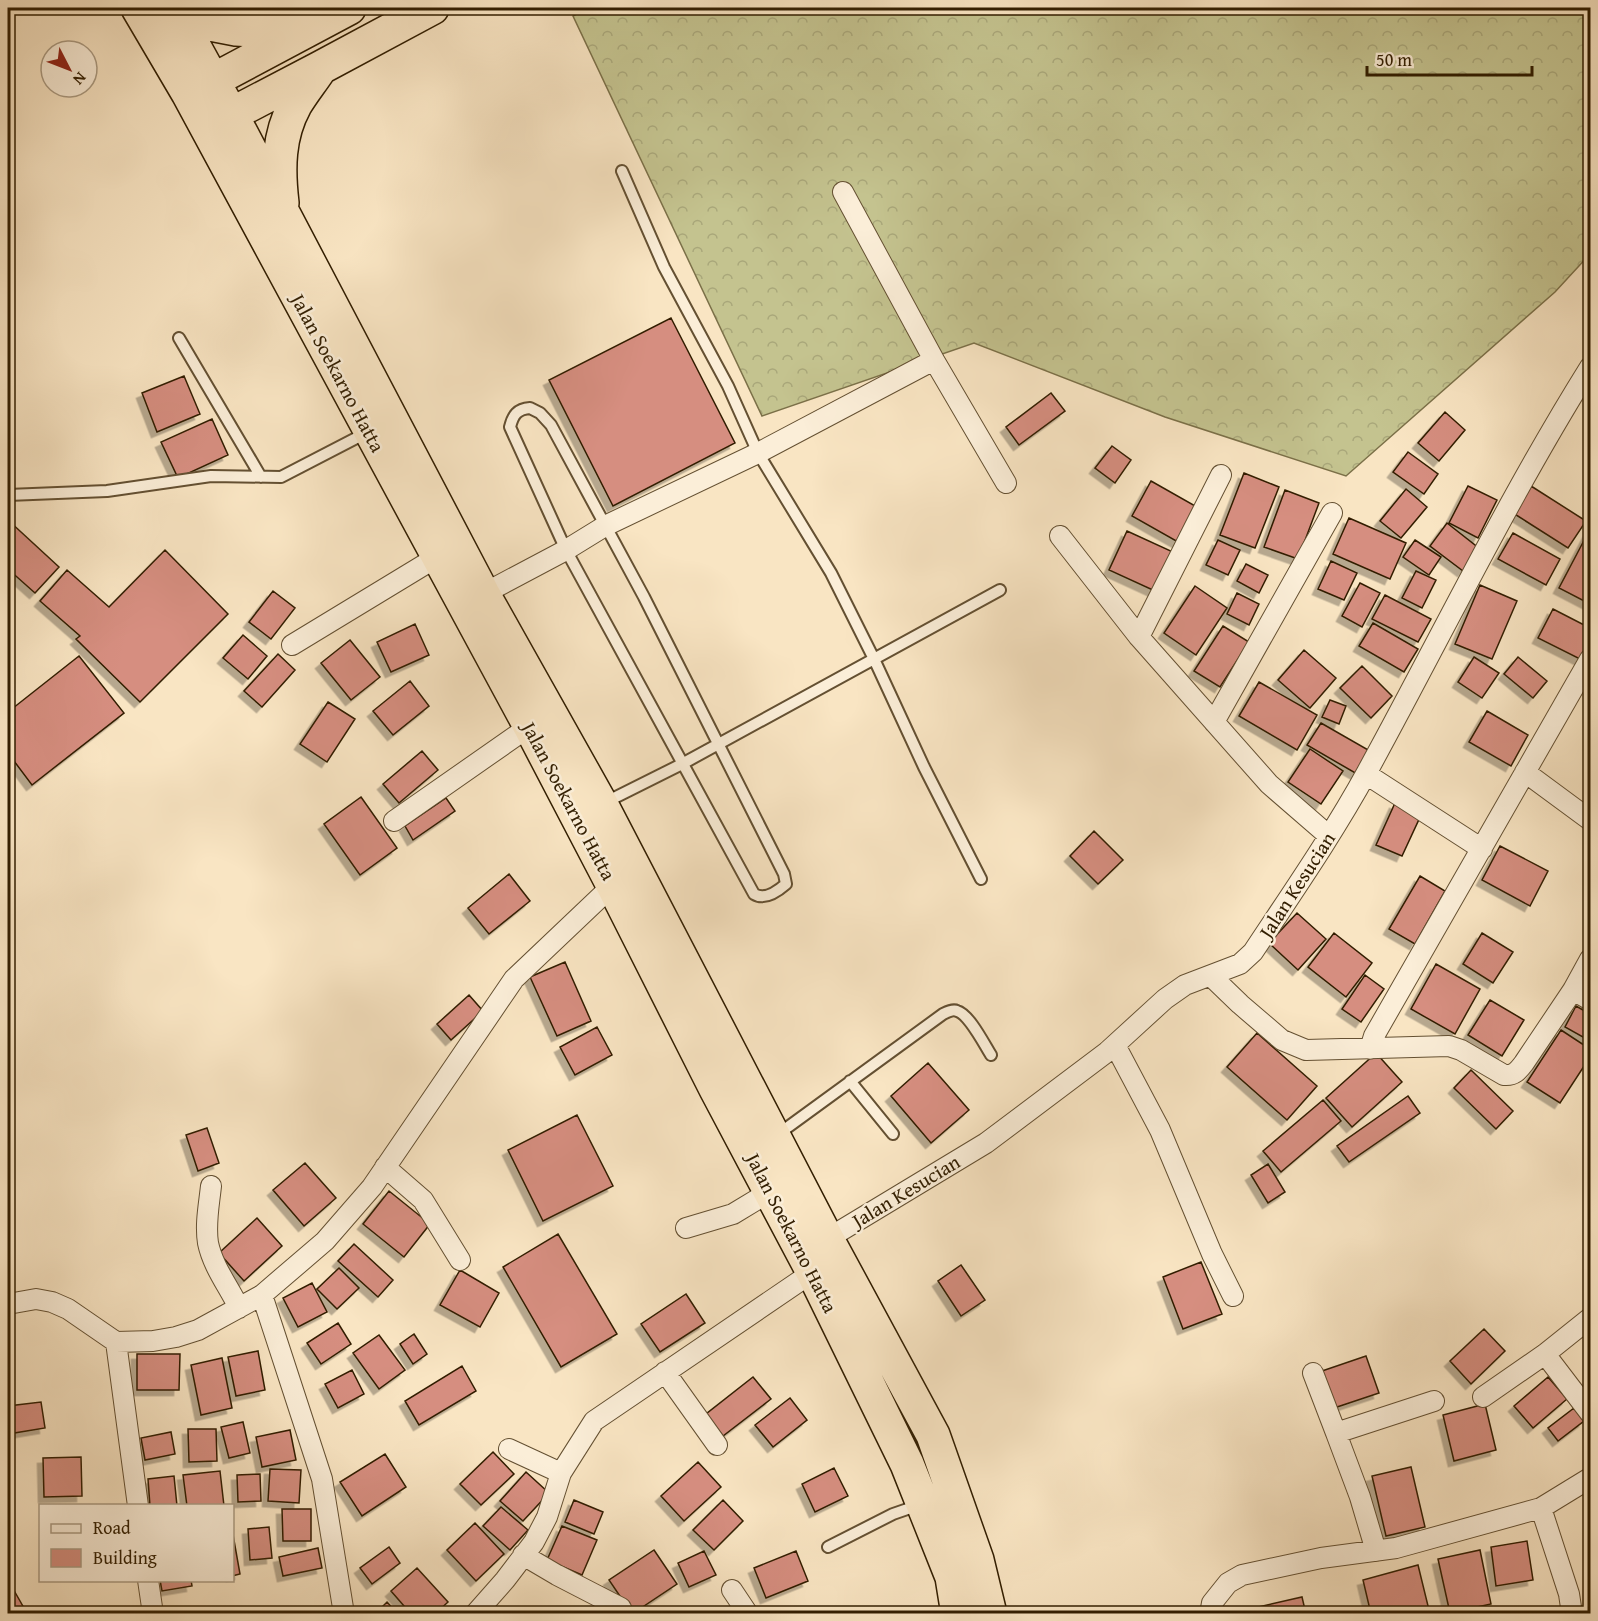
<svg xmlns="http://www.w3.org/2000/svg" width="1598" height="1621" viewBox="0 0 1598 1621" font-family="'Gentium Book Plus',serif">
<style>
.forest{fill:url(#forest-crowns);stroke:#7b7048;stroke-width:1.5}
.building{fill:#d68e80;stroke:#321e01;stroke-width:1.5;filter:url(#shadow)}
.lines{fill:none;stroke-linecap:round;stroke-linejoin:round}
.lane-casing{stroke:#645032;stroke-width:14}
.street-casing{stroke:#645032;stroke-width:22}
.highway-casing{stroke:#321e01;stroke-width:36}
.lane{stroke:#fbeed8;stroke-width:10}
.street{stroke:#fbeed8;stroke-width:20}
.highway{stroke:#f9e5c3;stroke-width:33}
.labels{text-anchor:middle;stroke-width:5;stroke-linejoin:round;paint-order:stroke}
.street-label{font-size:20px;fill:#321e01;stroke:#fbeed8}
</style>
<defs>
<pattern id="forest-crowns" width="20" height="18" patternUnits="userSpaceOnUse" patternTransform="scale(1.5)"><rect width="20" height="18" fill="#c4c38f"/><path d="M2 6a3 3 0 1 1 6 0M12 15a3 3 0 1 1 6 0" fill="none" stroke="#a9a77a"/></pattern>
<filter id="shadow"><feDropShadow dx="-5.5" dy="5.5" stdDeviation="0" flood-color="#0004"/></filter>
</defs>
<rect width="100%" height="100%" fill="#f9e5c3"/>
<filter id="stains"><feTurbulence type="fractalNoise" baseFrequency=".00333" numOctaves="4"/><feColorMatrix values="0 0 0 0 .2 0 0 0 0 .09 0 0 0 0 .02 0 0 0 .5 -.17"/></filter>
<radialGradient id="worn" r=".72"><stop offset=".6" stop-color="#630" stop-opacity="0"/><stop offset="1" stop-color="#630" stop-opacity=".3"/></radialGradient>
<path class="forest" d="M588,8H1590V254L1555,292L1346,476L1165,417L974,343L762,416L573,16Z"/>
<path class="building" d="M671,318L735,443L613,506L549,380Z
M184,376L200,414L157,432L142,393Z
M1051,393L1065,411L1019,445L1006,427Z
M1445,412L1465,430L1439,461L1418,443Z
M212,419L228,455L178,478L161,442Z
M1112,446L1131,460L1115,483L1095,468Z
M1408,452L1438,474L1424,494L1393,472Z
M1244,473L1279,487L1255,548L1220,535Z
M1151,481L1197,507L1178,542L1132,516Z
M1468,486L1497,500L1478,538L1449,523Z
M1531,486L1586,521L1568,548L1513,513Z
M1406,489L1427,507L1401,538L1380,521Z
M1285,490L1319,503L1298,559L1264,547Z
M1349,518L1406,543L1390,579L1333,554Z
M8,520L59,567L35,593L8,569Z
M1447,523L1480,549L1463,571L1430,546Z
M1590,529V604L1559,588Z
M1127,531L1173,552L1155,591L1109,570Z
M1513,533L1560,559L1546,585L1498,559Z
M1218,540L1240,550L1228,575L1206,565Z
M1415,540L1441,557L1429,575L1403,557Z
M165,550L228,614L140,702L76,639L80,636L40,601L67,570L109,607Z
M1331,561L1357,573L1344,600L1318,589Z
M1246,564L1268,575L1259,593L1237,581Z
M1416,571L1436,580L1422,608L1402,598Z
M1360,583L1380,593L1362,627L1342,616Z
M1480,585L1517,601L1492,659L1455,644Z
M1195,586L1227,608L1196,655L1164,633Z
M273,591L295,608L271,639L249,622Z
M1237,593L1259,604L1249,625L1227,614Z
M1385,595L1431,619L1418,642L1372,619Z
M1553,609L1590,628V638L1580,659L1538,638Z
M1373,623L1418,649L1404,672L1359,646Z
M415,624L429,655L391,672L377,642Z
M1223,626L1249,642L1220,687L1194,671Z
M243,635L267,656L248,679L223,658Z
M350,640L380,677L351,700L321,663Z
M1304,650L1336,678L1310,708L1278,680Z
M278,654L295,670L262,707L244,691Z
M79,656L124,713L32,785L8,753V712Z
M1474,657L1499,673L1482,698L1458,682Z
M1518,657L1547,681L1533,698L1504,674Z
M1362,666L1392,696L1371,718L1340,688Z
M410,681L429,706L393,735L373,711Z
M1259,682L1317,715L1297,750L1239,716Z
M1330,700L1346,706L1339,724L1322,717Z
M328,702L355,719L327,762L300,744Z
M1487,711L1528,735L1511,766L1469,742Z
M1321,723L1370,751L1357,774L1307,745Z
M1310,749L1343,771L1321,804L1288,782Z
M422,751L438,770L399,803L383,784Z
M361,797L397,848L360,875L324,824Z
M446,798L455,811L413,840L405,826Z
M1395,803L1421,815L1402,856L1376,845Z
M1094,831L1123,860L1098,884L1070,856Z
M1500,846L1548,871L1530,906L1482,880Z
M509,874L530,901L489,934L468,908Z
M1420,876L1445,891L1415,944L1389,929Z
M1297,913L1326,939L1298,970L1269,943Z
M1334,933L1372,963L1346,997L1308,967Z
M1482,933L1513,952L1493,983L1463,964Z
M565,962L591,1021L557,1036L530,977Z
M1436,964L1480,989L1455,1034L1411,1009Z
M1365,975L1384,989L1361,1022L1342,1009Z
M469,995L483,1011L451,1040L437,1024Z
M1490,1000L1524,1020L1502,1056L1468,1035Z
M1576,1006L1590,1014V1041L1565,1027Z
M597,1027L612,1055L575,1075L560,1047Z
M1561,1030L1590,1049V1057L1560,1103L1527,1082Z
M1257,1033L1317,1086L1287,1120L1227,1067Z
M1376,1053L1402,1082L1352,1127L1326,1098Z
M928,1063L969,1110L931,1143L891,1096Z
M1471,1070L1513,1111L1496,1129L1454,1088Z
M1408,1096L1420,1113L1349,1162L1337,1146Z
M1323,1100L1341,1121L1281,1172L1263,1151Z
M577,1115L613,1186L543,1221L508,1150Z
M207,1128L219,1163L198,1171L186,1135Z
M305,1163L336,1198L304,1226L273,1190Z
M1268,1164L1285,1192L1268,1203L1251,1175Z
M389,1191L430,1224L404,1257L363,1224Z
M257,1218L282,1246L244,1281L219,1253Z
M558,1234L617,1334L561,1367L503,1267Z
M354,1244L393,1280L378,1297L338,1261Z
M1201,1262L1222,1314L1183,1329L1163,1277Z
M961,1265L985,1300L961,1316L938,1281Z
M339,1268L359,1288L337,1309L317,1289Z
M460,1270L499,1293L480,1327L440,1305Z
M312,1283L327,1312L298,1327L283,1298Z
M686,1294L705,1323L660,1352L641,1324Z
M338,1323L351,1344L321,1364L307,1343Z
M1484,1329L1505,1351L1471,1384L1450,1361Z
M414,1334L427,1354L413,1364L400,1344Z
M379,1335L405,1370L379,1389L353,1353Z
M258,1351L265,1390L236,1396L228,1357Z
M137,1354H180L179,1390H137Z
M1366,1356L1379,1393L1334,1408L1322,1371Z
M222,1358L232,1408L201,1415L191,1365Z
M462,1366L476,1391L419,1425L405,1401Z
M352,1370L364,1394L338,1408L325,1384Z
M753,1377L771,1399L723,1436L706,1414Z
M1548,1377L1567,1399L1533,1428L1514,1406Z
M790,1398L807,1420L773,1447L755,1425Z
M41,1402L45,1428L8,1434V1406Z
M1485,1404L1496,1450L1454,1461L1443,1415Z
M1574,1408L1584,1421L1558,1441L1548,1428Z
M243,1422L250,1453L229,1458L221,1427Z
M188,1429H216L217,1461L189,1462Z
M290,1430L296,1460L262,1467L256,1437Z
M171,1432L175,1454L145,1460L141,1438Z
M493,1452L514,1474L481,1505L460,1484Z
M385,1454L406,1487L362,1516L340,1482Z
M81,1457L82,1496L44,1497L43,1458Z
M698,1462L721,1487L684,1521L661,1496Z
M1411,1467L1425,1527L1386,1536L1372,1476Z
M834,1468L848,1496L815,1512L802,1484Z
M270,1469L301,1470L299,1503L268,1501Z
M220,1471L224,1506H187L183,1475Z
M526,1472L549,1493L523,1521L500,1501Z
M260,1474L261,1501L238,1502L237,1475Z
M174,1476L177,1506H150L148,1479Z
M574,1500L603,1512L594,1534L565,1522Z
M723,1500L743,1521L714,1550L693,1530Z
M501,1507L528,1530L510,1550L483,1526Z
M282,1509H311V1541H283Z
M475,1523L504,1554L476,1581L447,1550Z
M562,1526L597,1540L582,1575L547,1560Z
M269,1527L272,1558L250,1560L248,1529Z
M232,1529L240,1574L232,1576Z
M1527,1541L1533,1580L1496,1586L1491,1547Z
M389,1547L400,1563L372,1584L360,1568Z
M318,1548L322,1568L283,1576L279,1557Z
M654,1550L677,1584L632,1614L609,1580Z
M1480,1550L1491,1604L1450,1613L1438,1559Z
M704,1551L716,1575L689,1587L678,1563Z
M796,1551L808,1581L766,1598L754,1568Z
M1418,1565L1429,1610L1415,1614H1371L1363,1580Z
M417,1568L448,1602L435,1614H411L391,1591Z
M8,1580L24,1608L15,1614H8Z
M160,1580H191L192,1586L162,1591Z
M1302,1597L1306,1614H1228Z
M387,1602L398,1614H375Z
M856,1608L859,1614H845Z"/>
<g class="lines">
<g class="lane-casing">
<path id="lane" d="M622,171L664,267L728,386L758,453L831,573L874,659L924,767L981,879
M179,338L261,477
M530,408L540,413L551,425L644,597L784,874L786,884C778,891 765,901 754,894L566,550L510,427C513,415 517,409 530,408Z
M8,495L107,491L211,476L281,477L366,433
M604,803L682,764L1000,590
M850,1081L893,1134
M777,1135L943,1014C947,1012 953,1009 957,1011C969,1014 984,1044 991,1055
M828,1547L893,1514L919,1505"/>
</g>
<g class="street-casing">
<path id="street" d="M843,192L934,360L1006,483
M1060,536L1139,637L1269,784L1329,836
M483,594L566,550L605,526L758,453L934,360
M1139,637L1221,475
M292,645L437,557
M1214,722L1332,513
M1525,772L1590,820
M1366,774L1482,849
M394,821L530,726
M1211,976L1240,1004L1282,1040L1306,1050L1449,1046L1461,1050L1504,1075C1514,1076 1518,1071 1524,1063L1573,990L1590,959
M1573,990L1590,1000
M1115,1045L1160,1130L1212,1254L1233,1296
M1370,1049L1374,1036L1590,659
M385,1167L423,1200L460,1260
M211,1186C209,1205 205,1224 208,1243C213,1267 229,1287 239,1308
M686,1228L733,1214L771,1191
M827,1239L986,1143L1107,1052L1165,999L1185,985L1240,964L1253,952C1292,893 1333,834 1367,772C1441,637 1508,498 1590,367
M262,1295L322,1479L344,1614
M8,1304L36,1299L52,1302L68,1309L116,1342L153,1341L176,1337L198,1330L262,1295L325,1241L372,1187L514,979L613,885
M116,1342L138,1506
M1545,1354L1590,1413
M665,1372L717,1445
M1313,1373L1336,1433
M1483,1397L1545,1354L1590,1318
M509,1449L561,1473
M1541,1508L1569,1594L1572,1614
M1376,1551L1360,1497L1336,1433L1434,1401
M523,1555L557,1575L621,1608
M148,1580L153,1614
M732,1590L748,1614
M475,1614L505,1580L534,1542L547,1517L561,1473L594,1421L813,1272
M1210,1614L1212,1603L1228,1583L1242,1575L1321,1558L1396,1548L1541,1508L1590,1478"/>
</g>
<g class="highway-casing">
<path id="highway" d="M138,8L188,93L530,726L613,885L716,1089L813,1272L907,1464L952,1577L958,1614
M173,8L231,114L483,594L601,804L827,1239L933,1435L977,1560L990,1614
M179,18L236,29L266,31L302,29
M195,90L349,8
M213,124L320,68L432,8
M282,203C278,169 278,136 295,105C302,93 311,82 319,70"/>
</g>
<use href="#lane" class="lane"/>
<use href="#street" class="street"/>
<use href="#highway" class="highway"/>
</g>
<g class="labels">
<g class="street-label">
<text transform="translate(338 373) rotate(62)" y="7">Jalan Soekarno Hatta</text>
<text transform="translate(569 801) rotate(62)" y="7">Jalan Soekarno Hatta</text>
<text transform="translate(1297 885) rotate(-57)" y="7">Jalan Kesucian</text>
<text transform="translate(906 1191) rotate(-31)" y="7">Jalan Kesucian</text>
<text transform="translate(792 1233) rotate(63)" y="7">Jalan Soekarno Hatta</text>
</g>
</g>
<rect width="1598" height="1621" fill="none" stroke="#f9e5c3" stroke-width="30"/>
<rect x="9" y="9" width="1580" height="1603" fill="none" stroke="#321e01" stroke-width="3"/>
<rect x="15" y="15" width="1568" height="1591" fill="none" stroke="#321e01" stroke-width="1.5"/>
<rect x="39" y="1504" width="195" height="78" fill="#fbeed8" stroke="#ab9b82" stroke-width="1.5"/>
<rect x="51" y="1524" width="30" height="9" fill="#fbeed8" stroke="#ab9b82" stroke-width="1.5"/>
<text x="93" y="1534" font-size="18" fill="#321e01">Road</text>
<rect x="51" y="1549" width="30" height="18" fill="#d68e80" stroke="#ab9b82" stroke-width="1.5"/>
<text x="93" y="1564" font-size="18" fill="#321e01">Building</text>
<g transform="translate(69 69) rotate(132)"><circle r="28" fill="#fbeed8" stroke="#ab9b82" stroke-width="1.5"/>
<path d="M0-4.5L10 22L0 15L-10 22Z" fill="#8f2418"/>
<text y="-9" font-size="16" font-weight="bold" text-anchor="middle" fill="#321e01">N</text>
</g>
<path d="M1367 66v9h165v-9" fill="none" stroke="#321e01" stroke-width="3"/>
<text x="1376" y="66" font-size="18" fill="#321e01" stroke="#fbeed8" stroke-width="4.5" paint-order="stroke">50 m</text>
<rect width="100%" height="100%" filter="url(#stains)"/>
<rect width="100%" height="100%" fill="url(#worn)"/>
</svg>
